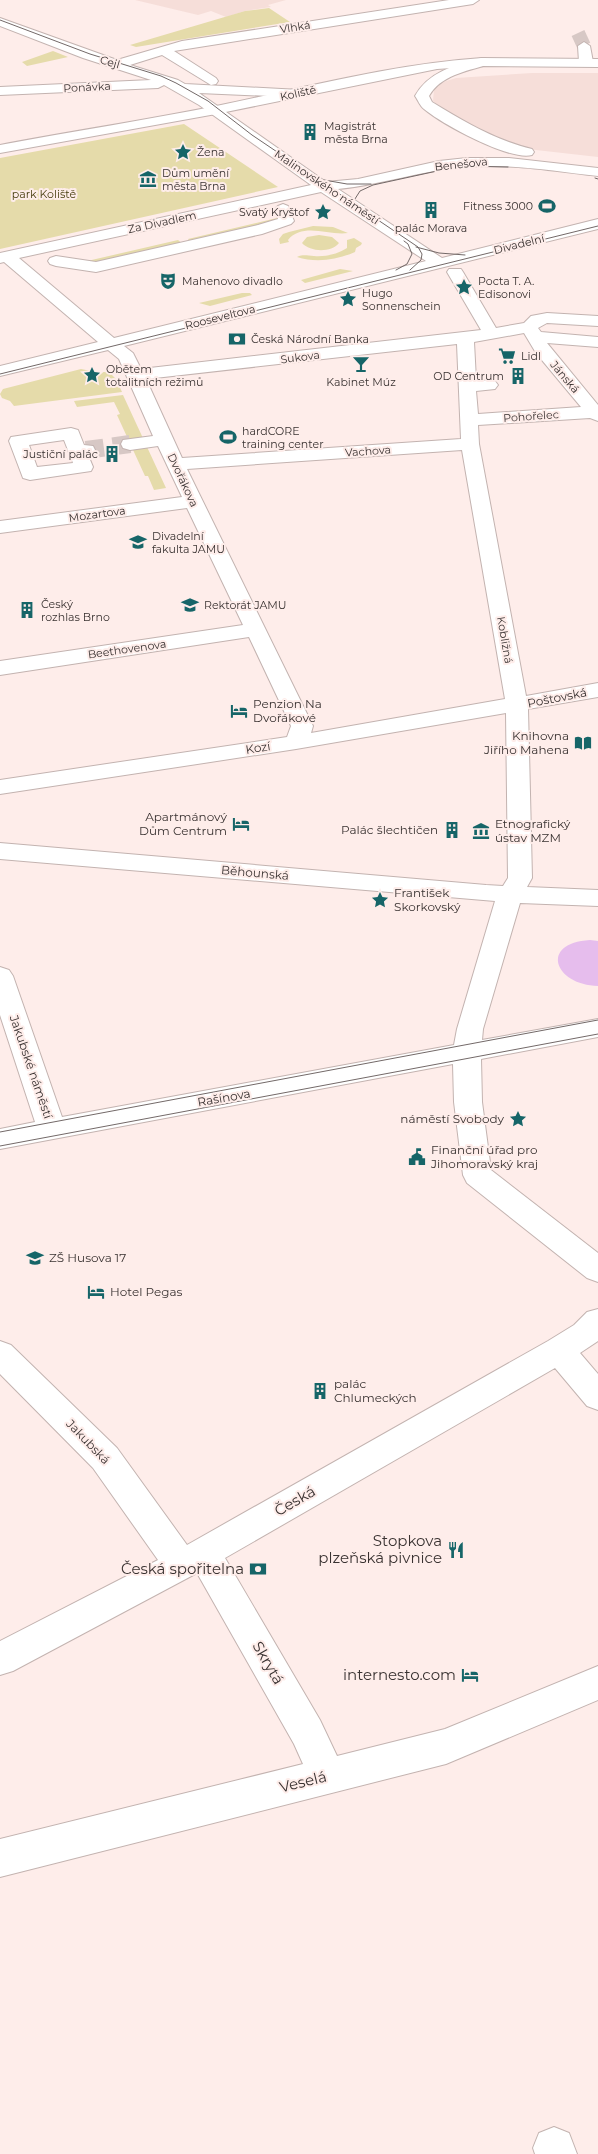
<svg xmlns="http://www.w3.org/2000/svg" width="598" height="2154" viewBox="0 0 598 2154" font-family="Montserrat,sans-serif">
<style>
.built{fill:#f6ded9}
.green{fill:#e5dbaa}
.water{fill:#e6bded}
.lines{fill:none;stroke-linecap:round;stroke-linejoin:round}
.minor-tunnel-far1{stroke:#d7c8c5;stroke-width:14;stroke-dasharray:14 7;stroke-linecap:butt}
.minor-tunnel{stroke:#d7c8c5;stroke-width:18;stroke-dasharray:18 9;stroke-linecap:butt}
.minor-casing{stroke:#c3b3b0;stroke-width:2}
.major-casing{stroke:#c3b3b0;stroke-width:2}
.minor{fill:#fff;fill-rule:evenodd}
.major{fill:#fff;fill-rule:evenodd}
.tram{stroke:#736968;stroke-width:1}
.labels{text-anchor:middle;stroke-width:4;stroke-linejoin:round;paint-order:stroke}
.far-street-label{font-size:11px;fill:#393231;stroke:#feedea}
.far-poi-label{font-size:11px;fill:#393231;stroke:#feedea;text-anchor:start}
.far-park-label{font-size:11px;fill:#453c0c;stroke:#feedea}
.street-label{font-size:12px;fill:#393231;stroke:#feedea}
.poi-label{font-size:12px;fill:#393231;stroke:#feedea;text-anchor:start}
.near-street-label{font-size:15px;fill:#393231;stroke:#feedea}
.near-poi-label{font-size:15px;fill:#393231;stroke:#feedea;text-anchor:end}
</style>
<rect width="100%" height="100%" fill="#feedea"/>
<path class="built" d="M135,0H286L268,5L271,7L245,11L226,17L211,11L198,15Z
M532,73H598V157L527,149L498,141L440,107L433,101L434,89L440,83L456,78Z"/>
<path class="green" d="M269,8L290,22L136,47L130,45L245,11Z
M53,51L68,57L27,66L22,62Z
M184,124L278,187L0,249V158Z
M277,218L279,220L277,221L190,242L188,239Z
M313,226L333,227L348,233C329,236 303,222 288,240L289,242L280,244L279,239L283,234L289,232Z
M319,235L332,237L339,243C331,253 310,252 302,243L307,237Z
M354,238L362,243L361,245L356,248L355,252C337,260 316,263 297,257C304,254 307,256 314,256C325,257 338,254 347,248V240Z
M178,240L183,244L100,263L83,262Z
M340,269L353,271L305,283L301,280Z
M242,293H250L252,295L210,306L199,303Z
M81,369L96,372H109L116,379L122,392L14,406L10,401L2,398L0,394L3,389Z
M123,395L166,488L154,490L148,476H145L117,415L120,414L114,402L77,407L74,401Z"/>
<path class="water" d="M590,940L598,941V986C554,985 539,943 590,940Z"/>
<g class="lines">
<path class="minor-tunnel-far1" d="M578,33L584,46"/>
<path class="minor-tunnel" d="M86,450L130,444"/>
<g class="minor-casing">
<path id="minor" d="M449,0H479L473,4L174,51L216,78L218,81L216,84L211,85L162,55L130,65L178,80L185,84L300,90L302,93L300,96L295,97L199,93L326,182L358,179L439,161L467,158H509L598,168V176C554,171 509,163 465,167C422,170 381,185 338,189L442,258L598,219V229L124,346L133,353L141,369L481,330L447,272L449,269H461L463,272L496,328L524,323L531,316L547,313L598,316V326L547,323L538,328L541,332L598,337V347L547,343L598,405V421L590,418L478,425L479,444L526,696L598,683V697L528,709L532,878L527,887L598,890V906L520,903L483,1029L482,1040L598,1019V1037L481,1059L482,1102L491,1170L598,1253V1282L587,1278L467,1183L463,1175L454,1102L453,1064L0,1149V1129L35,1122L0,1015V967L9,970L13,976L62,1117L454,1045L457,1029L495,901L0,859V843L486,885L503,886L508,878L506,713L296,749L0,794V780L287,737L291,726L249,637L0,675V661L243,625L187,508L0,533V521L182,497L158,446L130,450L123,448L121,444L123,440L153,436L119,359L108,350L0,376V366L98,342L4,262L0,263V253L311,185L199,105L164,85L158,88L0,95V87L151,80L83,58L0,26V18L117,60L182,41ZM321,192L426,261L114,338L19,258ZM524,333L536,353L581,407L478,414L476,391L495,389L498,385L495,381L476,380L474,342ZM457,344L461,439L182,458L146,379ZM462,450L505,699L311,733L313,726L187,469Z
M584,42L590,46L593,62L586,66L579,62L578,46Z
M482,58L487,59L489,62L487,65C466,71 440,76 429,96L432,102C465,122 495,140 532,149L534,152L532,155C509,161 442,124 424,109C420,106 418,100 415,96C429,71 456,65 482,58Z
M283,204L288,206L294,221L291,224L262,234L96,272L56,266L50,264L48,261L50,258L56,256L96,262L258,225L278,219L275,209L278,206Z
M71,428L78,430L84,445L93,446L95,450L93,454L88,455L93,467L91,471L30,480L23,478L9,441L11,437ZM64,440L73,463L37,467L29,445Z
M598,1309V1341L580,1353L598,1374V1410L587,1406L555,1368L225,1558L320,1720L337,1756L445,1729L598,1666V1700L446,1764L0,1877V1839L303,1764L294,1744L197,1573L13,1671L0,1675V1641L158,1560L93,1468L0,1374V1341L11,1345L117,1448L187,1545L548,1341L574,1325L587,1312Z
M554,2127L569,2133L577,2154H535L533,2148L539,2133Z"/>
</g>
<g class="major-casing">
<path id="major" d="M482,58L598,59V67L482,66L437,69L216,114L0,153V145C73,131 148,120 221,105C307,87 394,64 482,58Z"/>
</g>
<use href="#minor" class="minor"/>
<use href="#major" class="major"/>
<path class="tram" d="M0,20L90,54L161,76L176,83L208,101L252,135L418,247L422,254L421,260L410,270
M595,178L598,179
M324,180L347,184H371
M355,206L353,202L360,191L373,185L460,166L508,167
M416,247L439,253L465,255
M396,270L407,264L412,254L408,244L404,241
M0,374L598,226
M0,1132L598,1020
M0,1146L598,1034"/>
</g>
<defs>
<g id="building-bare" transform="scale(1.35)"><path d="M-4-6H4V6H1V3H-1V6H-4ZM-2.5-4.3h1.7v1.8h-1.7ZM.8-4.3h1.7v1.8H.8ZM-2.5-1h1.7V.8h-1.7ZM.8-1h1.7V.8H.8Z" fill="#166568" stroke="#feedea" stroke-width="2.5" paint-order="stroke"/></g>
<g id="sight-bare" transform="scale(1.35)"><path d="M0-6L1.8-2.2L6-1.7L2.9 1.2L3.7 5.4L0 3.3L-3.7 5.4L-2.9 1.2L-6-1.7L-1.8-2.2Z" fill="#166568" stroke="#feedea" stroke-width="2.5" paint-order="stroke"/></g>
<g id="museum-bare" transform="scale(1.35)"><path d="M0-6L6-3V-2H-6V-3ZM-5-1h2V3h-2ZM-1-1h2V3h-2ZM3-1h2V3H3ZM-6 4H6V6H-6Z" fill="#166568" stroke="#feedea" stroke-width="2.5" paint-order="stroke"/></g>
<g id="stadium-bare" transform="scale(1.35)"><path d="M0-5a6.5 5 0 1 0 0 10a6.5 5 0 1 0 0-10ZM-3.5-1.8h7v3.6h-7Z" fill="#166568" stroke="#feedea" stroke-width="2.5" paint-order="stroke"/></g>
<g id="theatre-bare" transform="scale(1.35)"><path d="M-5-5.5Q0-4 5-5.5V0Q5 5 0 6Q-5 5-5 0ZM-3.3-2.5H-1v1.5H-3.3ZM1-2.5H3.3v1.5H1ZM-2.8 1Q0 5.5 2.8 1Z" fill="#166568" stroke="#feedea" stroke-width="2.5" paint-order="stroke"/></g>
<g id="bank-bare" transform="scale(1.35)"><path d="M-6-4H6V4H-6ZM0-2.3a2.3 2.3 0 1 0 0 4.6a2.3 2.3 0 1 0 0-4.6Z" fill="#166568" stroke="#feedea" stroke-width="2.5" paint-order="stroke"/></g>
<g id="supermarket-bare" transform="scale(1.35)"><path d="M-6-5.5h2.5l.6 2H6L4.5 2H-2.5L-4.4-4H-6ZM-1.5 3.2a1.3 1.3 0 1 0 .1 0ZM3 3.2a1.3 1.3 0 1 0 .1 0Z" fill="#166568" stroke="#feedea" stroke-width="2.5" paint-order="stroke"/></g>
<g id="bar-bare" transform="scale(1.35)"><path d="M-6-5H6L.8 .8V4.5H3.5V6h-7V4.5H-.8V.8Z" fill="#166568" stroke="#feedea" stroke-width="2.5" paint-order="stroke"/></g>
<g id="university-bare" transform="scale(1.35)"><path d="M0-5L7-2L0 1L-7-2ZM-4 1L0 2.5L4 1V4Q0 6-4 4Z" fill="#166568" stroke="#feedea" stroke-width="2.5" paint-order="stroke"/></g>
<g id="hotel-bare" transform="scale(1.35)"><path d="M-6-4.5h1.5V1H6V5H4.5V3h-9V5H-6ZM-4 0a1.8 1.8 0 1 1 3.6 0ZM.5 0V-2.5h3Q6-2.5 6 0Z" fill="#166568" stroke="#feedea" stroke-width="2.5" paint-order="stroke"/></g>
<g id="library-bare" transform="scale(1.35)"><path d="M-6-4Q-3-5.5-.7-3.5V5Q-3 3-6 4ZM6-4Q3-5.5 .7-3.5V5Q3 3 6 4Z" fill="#166568" stroke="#feedea" stroke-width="2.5" paint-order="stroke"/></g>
<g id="civic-bare" transform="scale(1.35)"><path d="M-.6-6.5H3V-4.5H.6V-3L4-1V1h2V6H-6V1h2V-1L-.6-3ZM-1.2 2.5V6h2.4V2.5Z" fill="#166568" stroke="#feedea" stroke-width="2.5" paint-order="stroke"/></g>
<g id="school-bare" transform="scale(1.35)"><path d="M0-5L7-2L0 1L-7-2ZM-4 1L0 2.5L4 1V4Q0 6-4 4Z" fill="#166568" stroke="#feedea" stroke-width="2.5" paint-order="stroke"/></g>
<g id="restaurant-bare" transform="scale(1.35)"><path d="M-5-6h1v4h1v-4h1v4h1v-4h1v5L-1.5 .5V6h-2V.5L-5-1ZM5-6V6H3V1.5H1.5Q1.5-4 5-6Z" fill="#166568" stroke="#feedea" stroke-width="2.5" paint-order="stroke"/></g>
</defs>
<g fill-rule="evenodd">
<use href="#building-bare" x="310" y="132"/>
<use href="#sight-bare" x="183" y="152"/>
<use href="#museum-bare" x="148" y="179"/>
<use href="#stadium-bare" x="547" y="206"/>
<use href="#building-bare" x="431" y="210"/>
<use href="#sight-bare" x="323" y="212"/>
<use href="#theatre-bare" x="168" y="281"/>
<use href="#sight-bare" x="464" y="287"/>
<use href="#sight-bare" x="348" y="299"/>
<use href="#bank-bare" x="237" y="339"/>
<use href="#supermarket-bare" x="507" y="356"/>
<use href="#bar-bare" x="361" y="364"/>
<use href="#sight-bare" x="92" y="375"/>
<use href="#building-bare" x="518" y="376"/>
<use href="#stadium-bare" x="228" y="437"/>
<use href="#building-bare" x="112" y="454"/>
<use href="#university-bare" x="138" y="542"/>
<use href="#university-bare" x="190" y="605"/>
<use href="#building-bare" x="27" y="610"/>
<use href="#hotel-bare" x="239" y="711"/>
<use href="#library-bare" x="583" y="743"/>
<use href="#hotel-bare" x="241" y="824"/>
<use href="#building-bare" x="452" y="830"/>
<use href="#museum-bare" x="481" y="831"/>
<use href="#sight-bare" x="380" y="900"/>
<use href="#sight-bare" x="518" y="1119"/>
<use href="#civic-bare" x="417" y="1157"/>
<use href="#school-bare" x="35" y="1258"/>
<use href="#hotel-bare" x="96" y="1292"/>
<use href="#building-bare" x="320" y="1391"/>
<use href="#restaurant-bare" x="456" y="1550"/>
<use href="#bank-bare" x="258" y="1569"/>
<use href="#hotel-bare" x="470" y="1675"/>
</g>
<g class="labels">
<g class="far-street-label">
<text transform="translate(295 27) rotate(-9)" y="4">Vlhká</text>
<text transform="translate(110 62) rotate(16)" y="4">Cejl</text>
<text transform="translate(87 87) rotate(-3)" y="4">Ponávka</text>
<text transform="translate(298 93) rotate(-12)" y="4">Koliště</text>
<text transform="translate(461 164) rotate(-6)" y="4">Benešova</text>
<text transform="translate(327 187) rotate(34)" y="4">Malinovského náměstí</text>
<text transform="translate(162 222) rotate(-12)" y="4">Za Divadlem</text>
<text transform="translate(519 244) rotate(-14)" y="4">Divadelní</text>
<text transform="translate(220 317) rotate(-14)" y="4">Rooseveltova</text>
<text transform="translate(300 357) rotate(-7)" y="4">Sukova</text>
<text transform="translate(565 377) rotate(50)" y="4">Jánská</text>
<text transform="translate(531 416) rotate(-4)" y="4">Pohořelec</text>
<text transform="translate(368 451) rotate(-4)" y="4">Vachova</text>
<text transform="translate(183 480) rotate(65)" y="4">Dvořákova</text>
<text transform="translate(97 514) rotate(-8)" y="4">Mozartova</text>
<text transform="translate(505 640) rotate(80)" y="4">Kobližná</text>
<text transform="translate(127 649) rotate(-8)" y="4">Beethovenova</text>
</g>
<g class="far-poi-label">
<text x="324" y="130">Magistrát<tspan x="324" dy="13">města Brna</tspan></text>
<text x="197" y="156">Žena</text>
<text x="162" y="177">Dům umění<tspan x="162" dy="13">města Brna</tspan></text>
<text x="533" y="210" text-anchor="end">Fitness 3000</text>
<text x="309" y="216" text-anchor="end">Svatý Kryštof</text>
<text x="431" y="232" text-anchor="middle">palác Morava</text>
<text x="182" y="285">Mahenovo divadlo</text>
<text x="478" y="285">Pocta T. A.<tspan x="478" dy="13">Edisonovi</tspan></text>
<text x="362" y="297">Hugo<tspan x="362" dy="13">Sonnenschein</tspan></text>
<text x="251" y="343">Česká Národní Banka</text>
<text x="521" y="360">Lidl</text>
<text x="106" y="373">Obětem<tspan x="106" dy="13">totalitních režimů</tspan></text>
<text x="504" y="380" text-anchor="end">OD Centrum</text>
<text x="361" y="386" text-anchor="middle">Kabinet Múz</text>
<text x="242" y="435">hardCORE<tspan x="242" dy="13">training center</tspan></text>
<text x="98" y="458" text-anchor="end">Justiční palác</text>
<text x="152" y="540">Divadelní<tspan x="152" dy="13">fakulta JAMU</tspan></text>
<text x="41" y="608">Český<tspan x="41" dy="13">rozhlas Brno</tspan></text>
<text x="204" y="609">Rektorát JAMU</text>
</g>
<g class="far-park-label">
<text x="44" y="198">park Koliště</text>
</g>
<g class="street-label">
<text transform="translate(557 698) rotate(-11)" y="4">Poštovská</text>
<text transform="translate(258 748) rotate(-9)" y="4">Kozí</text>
<text transform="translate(255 873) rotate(5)" y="4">Běhounská</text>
<text transform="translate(31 1067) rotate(71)" y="4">Jakubské náměstí</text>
<text transform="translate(224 1098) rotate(-10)" y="4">Rašínova</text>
<text transform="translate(88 1442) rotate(46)" y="4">Jakubská</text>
</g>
<g class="poi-label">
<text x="253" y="708">Penzion Na<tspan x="253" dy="14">Dvořákové</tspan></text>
<text x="569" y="740" text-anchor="end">Knihovna<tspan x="569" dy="14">Jiřího Mahena</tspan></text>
<text x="227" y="821" text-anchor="end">Apartmánový<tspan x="227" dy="14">Dům Centrum</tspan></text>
<text x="495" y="828">Etnografický<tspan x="495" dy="14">ústav MZM</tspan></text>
<text x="438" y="834" text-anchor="end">Palác šlechtičen</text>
<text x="394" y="897">František<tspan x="394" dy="14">Skorkovský</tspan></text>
<text x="504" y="1123" text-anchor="end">náměstí Svobody</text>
<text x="431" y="1154">Finanční úřad pro<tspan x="431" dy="14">Jihomoravský kraj</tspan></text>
<text x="49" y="1262">ZŠ Husova 17</text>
<text x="110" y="1296">Hotel Pegas</text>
<text x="334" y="1388">palác<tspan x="334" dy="14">Chlumeckých</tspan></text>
</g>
<g class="near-street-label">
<text transform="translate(295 1501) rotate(-30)" y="5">Česká</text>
<text transform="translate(268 1663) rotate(60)" y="5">Skrytá</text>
<text transform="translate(303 1782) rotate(-14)" y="5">Veselá</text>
</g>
<g class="near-poi-label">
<text x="442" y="1546">Stopkova<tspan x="442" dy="17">plzeňská pivnice</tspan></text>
<text x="244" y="1574">Česká spořitelna</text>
<text x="456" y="1680">internesto.com</text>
</g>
</g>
</svg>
